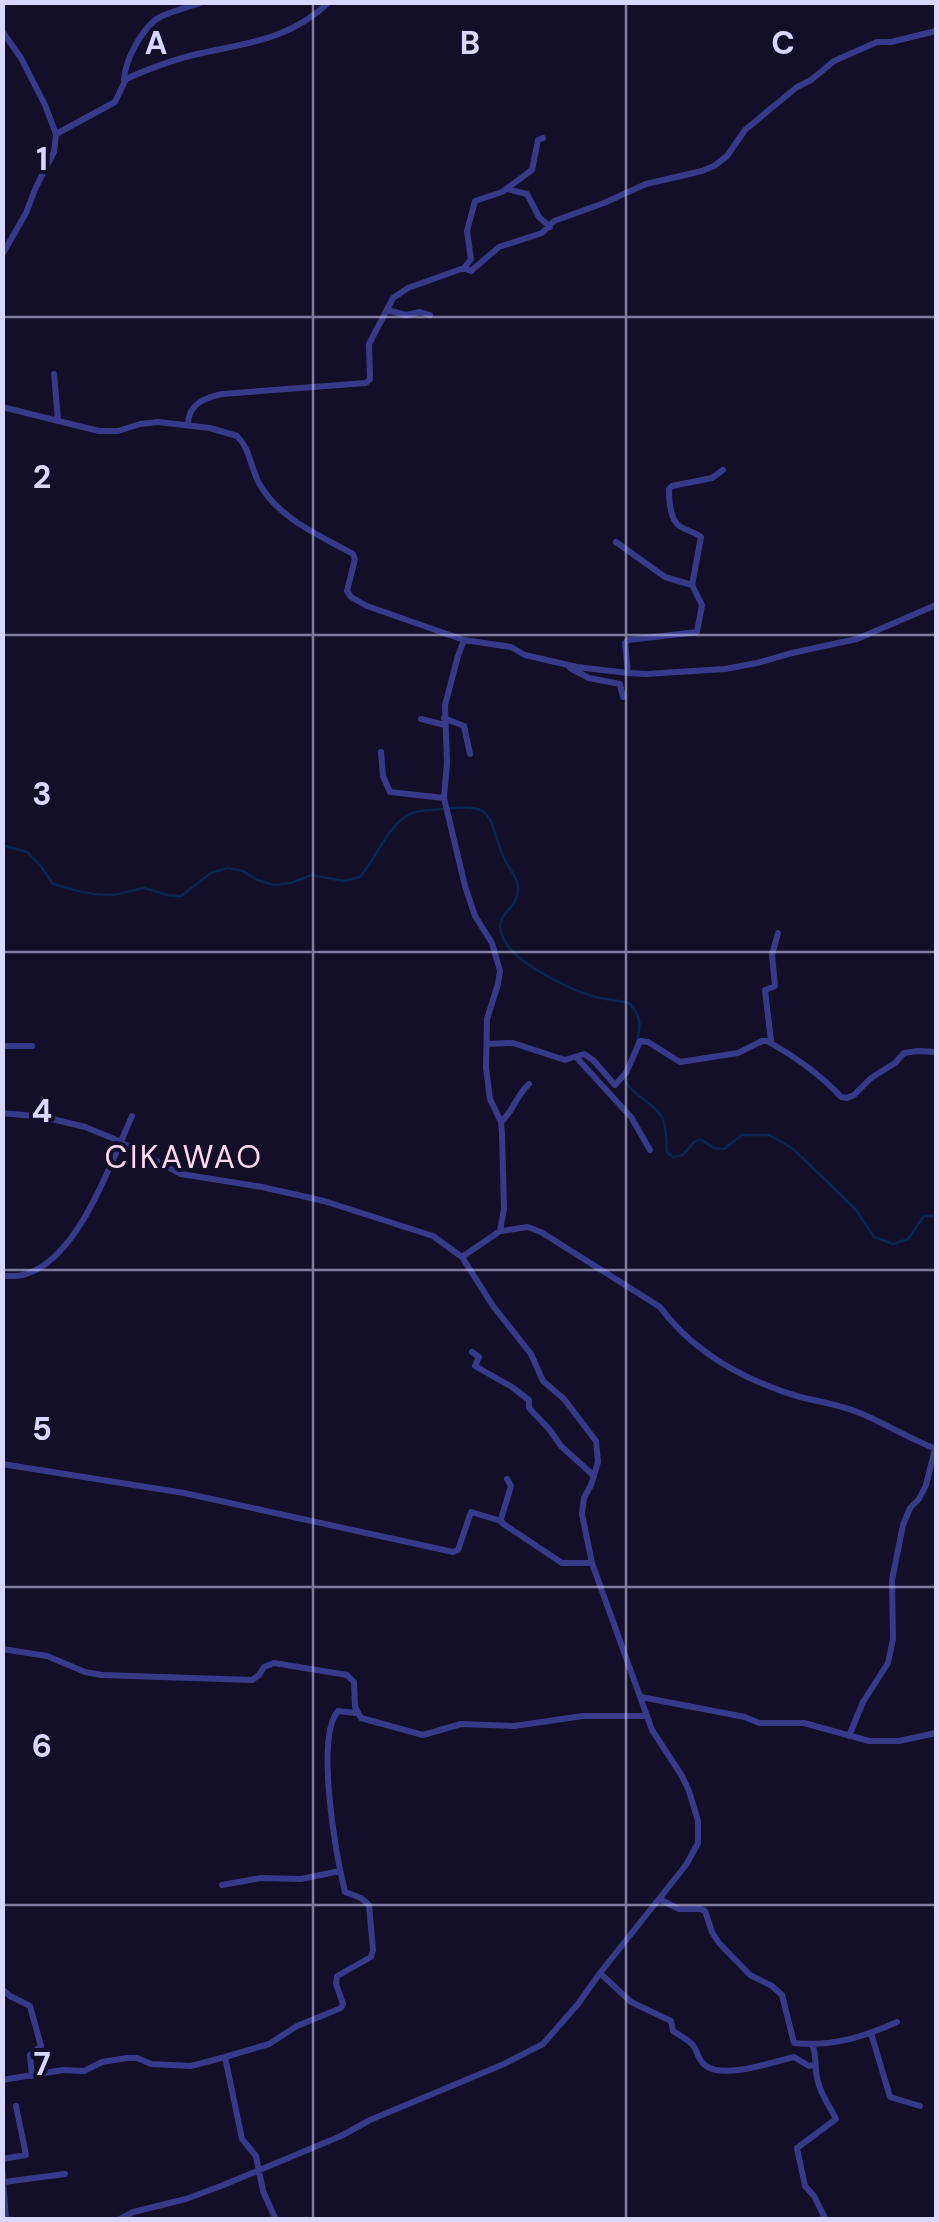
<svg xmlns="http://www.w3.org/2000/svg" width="939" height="2222" viewBox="0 0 939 2222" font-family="'DM Sans',sans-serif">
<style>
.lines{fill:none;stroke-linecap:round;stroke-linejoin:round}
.stream{stroke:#0b254d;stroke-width:2.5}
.minor{stroke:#39398a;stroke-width:6}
.grid{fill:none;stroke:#dad7ff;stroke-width:2.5;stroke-opacity:0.55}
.labels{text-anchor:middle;stroke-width:8;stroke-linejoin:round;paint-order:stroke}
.quarter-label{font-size:32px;letter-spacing:2.5px;fill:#ffd9f2;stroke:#130f29}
.grid-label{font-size:32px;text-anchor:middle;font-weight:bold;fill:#dad7ff;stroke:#130f29;stroke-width:8;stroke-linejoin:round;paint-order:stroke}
</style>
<rect width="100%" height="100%" fill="#130f29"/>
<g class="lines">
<path class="stream" d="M2,845L27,852L40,865L53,884L74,890L93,894L113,895L144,888L167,895L181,896L211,873L227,868L243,871L257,880L274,885L291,883L311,875L344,881L360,877C376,858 386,830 406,816C417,809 431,811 443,809C495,802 487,815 503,856C508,868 519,878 518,891C517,913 486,914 508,946C521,965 569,989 592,996C604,1000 617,999 630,1004C641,1015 641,1026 637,1040
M625,1080C633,1096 653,1102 662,1117C667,1126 666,1142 667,1152L673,1157L683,1155L694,1142L700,1139L714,1148L724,1149L742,1135H769L792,1148L840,1194L856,1210L874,1237L893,1244L908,1239L924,1216H936"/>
<path class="minor" d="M2,31L21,58L45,105L56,134L54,152L36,187L26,213L2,255
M124,80C125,60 143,25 162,16C175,10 189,7 203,2
M56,134L115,102L126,79C148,69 169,61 193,55C244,43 289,41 329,2
M507,189L527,194L539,217L550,227
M464,268L471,271L499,247L542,233L554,221L604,203L646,184L702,171L714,166L727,156L745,130L797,87L811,80L834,61L877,42H891L936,31
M387,310L406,315L420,312L430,315
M54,374L58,420
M2,407L99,431H118L140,424L158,422L210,428L237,436C251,450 250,468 260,485C280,519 319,535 353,554L355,559L347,591L351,597L367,606L464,640L511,647L525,655L577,667L628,673L646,674L725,669L757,663L792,653L857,639L936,605
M188,425C188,404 204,398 222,394L366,383L370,379L369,344L393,298L408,288L464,268L471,259L467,231L475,201L502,192L532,170L538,140L543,138
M616,542L665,577L692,585
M570,668L589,678L620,684L623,697
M628,673L625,643L628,640L697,632L702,605L692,585L701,537C695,532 683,530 677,524C670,516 669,499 669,489L672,486L712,478L723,470
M444,718L464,726L470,754
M421,719L445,725
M381,752L383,776L390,792L444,798
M771,1041L765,990L775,986L772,955L778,933
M487,1044L513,1043L565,1060L584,1054L593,1060L615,1085L626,1073L640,1041L648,1042L680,1062L738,1053L762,1041H767C794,1056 820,1074 841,1097L847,1098L854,1095L871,1078L895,1063L904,1053L917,1051L936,1052
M2,1046H32
M576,1057L631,1117L650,1150
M2,1113L44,1117L85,1127L112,1138L181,1174L262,1187L324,1201L433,1236L462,1257L493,1306L531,1354L543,1381L564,1399L596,1441L598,1462L591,1485L584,1498L582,1514L592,1563L652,1730L682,1776L689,1791L698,1821V1843L686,1865L600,1973L578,2004L543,2044L504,2064L370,2120L341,2136L221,2186L186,2199L133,2212L118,2220
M501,1122C513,1112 517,1094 529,1084
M502,1231L528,1227L541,1232L660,1307C694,1353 746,1381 800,1397C820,1402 841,1405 860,1413C886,1424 910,1439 936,1449
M462,1257L500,1231L504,1209L502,1134L501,1122L490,1099L486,1067L487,1019L498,984L500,971L492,943L475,916L465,886L444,798L447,763L445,705L458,656L464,640
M2,1276C10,1276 18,1277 26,1274C79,1258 111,1162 132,1116
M472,1352L479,1357L475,1366L512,1387L529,1400V1408L549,1429L561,1446L594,1476
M2,1464L184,1493L453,1552L458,1550L471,1512L501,1521
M507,1479L511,1486L501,1519L502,1523L562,1563H592
M2,1649L47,1656L85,1672L102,1675L252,1680L259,1675L264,1667L274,1663L347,1675L354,1682L355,1707L361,1718L423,1735L461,1724L514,1726L583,1716H647
M641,1697L745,1717L759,1723H804L869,1741H899L936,1733
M849,1736L863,1702L888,1663L893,1639L892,1580L903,1525L910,1508L919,1499L926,1485L935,1449
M222,1885L261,1878L301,1879L340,1871
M659,1899L679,1909H701L705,1911L712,1932L719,1943L750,1975L772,1986L782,1995L794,2043C831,2047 864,2037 897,2022
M600,1973L631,2002L671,2021L673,2031C679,2035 688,2040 693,2045C698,2052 698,2061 706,2066C724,2079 773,2062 794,2057L809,2066L815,2065
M2,1989L10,1996L30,2006L41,2046L30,2055L32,2076
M871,2033L890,2097L920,2106
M812,2044C816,2054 815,2060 816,2070C817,2089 828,2103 836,2119L797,2148L805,2186L814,2196L826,2220
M225,2057L269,2044L297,2026L341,2008L343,2004L336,1984L337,1976L371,1957L373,1950L369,1905L361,1898L345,1892C336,1855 315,1738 338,1711L356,1713
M2,2080L63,2070L84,2071L102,2062L127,2058H137L151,2064L191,2066L225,2057L242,2139L256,2156L263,2191L276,2220
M2,2159L26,2155L16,2106
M2,2167L6,2220
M4,2182L65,2174"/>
</g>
<path class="grid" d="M313,2V2220M626,2V2220M2,317H936M2,635H936M2,952H936M2,1270H936M2,1587H936M2,1905H936"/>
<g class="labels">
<g class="quarter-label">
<text x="184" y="1168">CIKAWAO</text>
</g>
</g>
<g class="grid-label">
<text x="156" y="54">A</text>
<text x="470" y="54">B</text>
<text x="783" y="54">C</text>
<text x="42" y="170">1</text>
<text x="42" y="488">2</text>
<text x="42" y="805">3</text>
<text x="42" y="1122">4</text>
<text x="42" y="1440">5</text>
<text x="42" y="1757">6</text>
<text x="42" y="2075">7</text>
</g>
<rect width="939" height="2222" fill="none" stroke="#dad7ff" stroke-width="10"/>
</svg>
